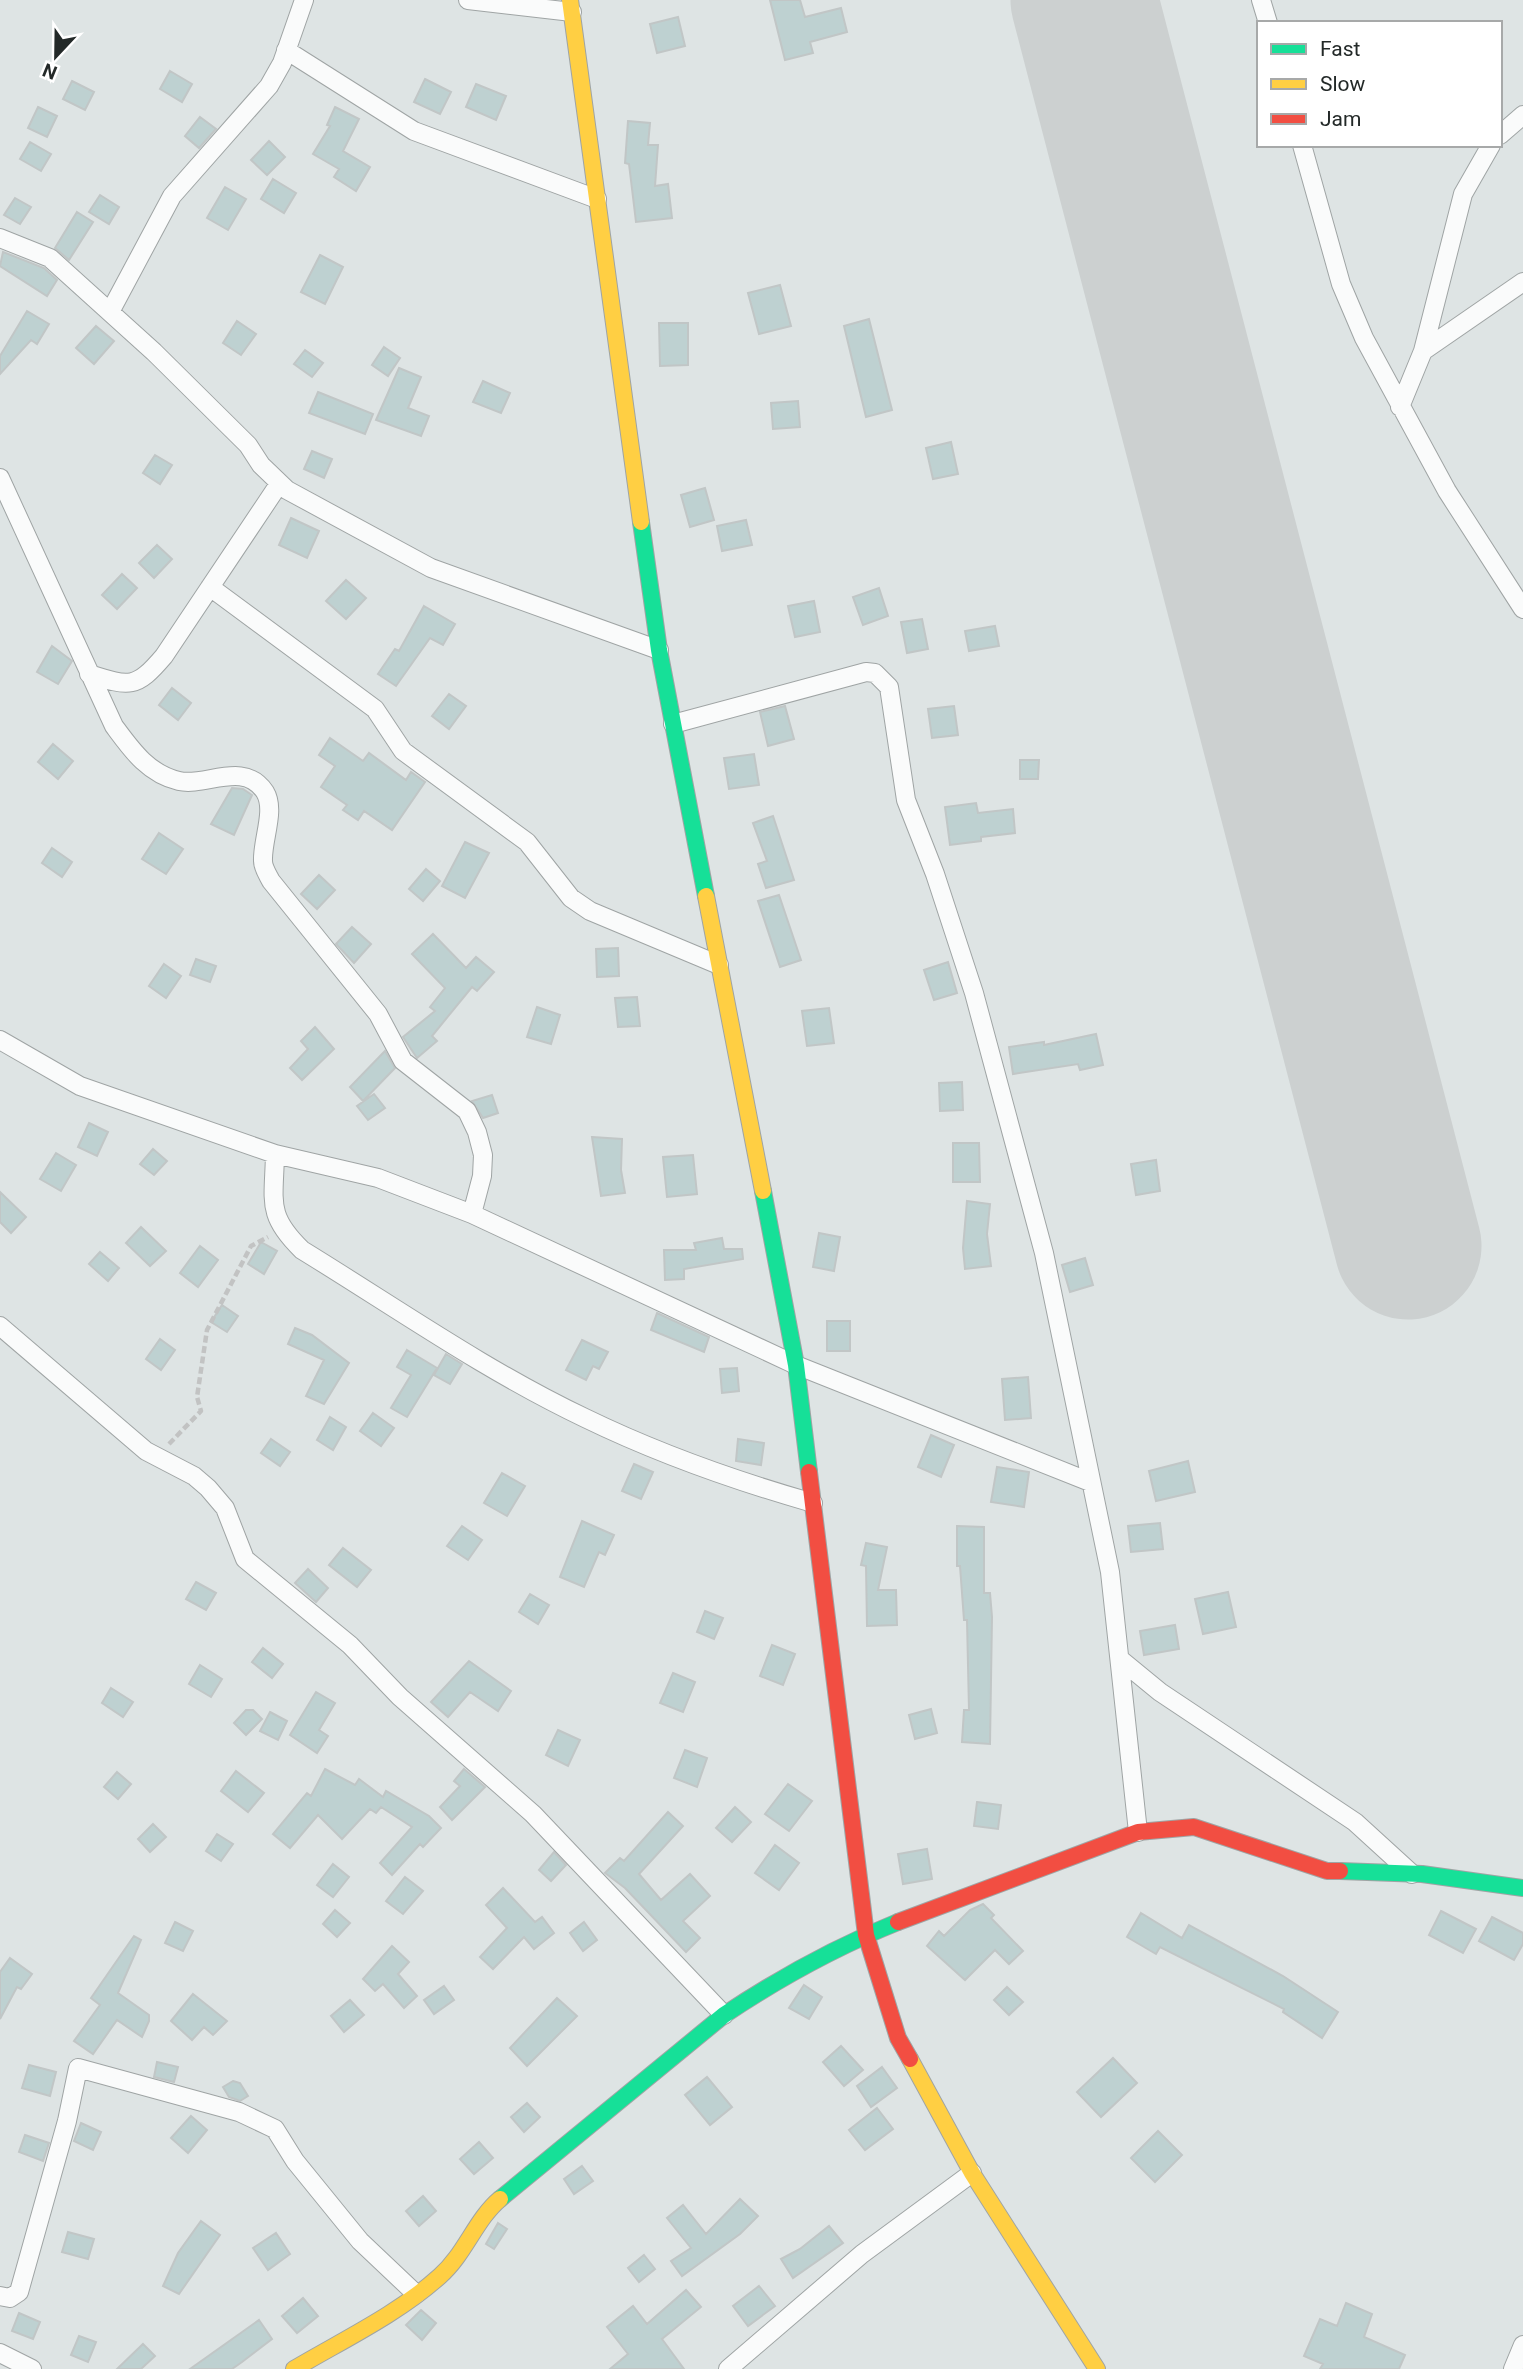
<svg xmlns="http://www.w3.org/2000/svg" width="1523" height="2369" viewBox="0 0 1523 2369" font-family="Roboto,sans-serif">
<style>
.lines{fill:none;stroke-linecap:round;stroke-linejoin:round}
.runway{stroke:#ccd0d0;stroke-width:147}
.building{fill:#bed1d1;stroke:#c1c6c6;stroke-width:2}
.street-casing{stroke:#9fa4a4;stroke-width:20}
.fast-casing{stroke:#9fa4a4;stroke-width:18}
.slow-casing{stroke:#9fa4a4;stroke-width:18}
.jam-casing{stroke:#9fa4a4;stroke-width:18}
.path{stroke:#c2c3c3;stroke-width:4.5;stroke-dasharray:7 3.5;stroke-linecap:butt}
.street{stroke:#fafbfb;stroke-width:18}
.fast{stroke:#16e098;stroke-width:16}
.slow{stroke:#ffcf43;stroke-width:16}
.jam{stroke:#f24e42;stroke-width:16}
</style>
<rect width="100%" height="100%" fill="#dee4e4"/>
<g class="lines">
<path class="runway" d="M1084,0L1408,1246"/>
</g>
<path class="building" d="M770,0H800L805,17L841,8L847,32L810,42L813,53L785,60Z
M678,17L685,46L657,53L650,24Z
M170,71L192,84L182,102L160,89Z
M425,79L451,92L440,114L414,102Z
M72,81L94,92L85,110L63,99Z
M476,84L506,96L496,120L466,107Z
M38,107L57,116L47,137L28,128Z
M335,107L359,119L343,151L370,167L356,191L334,177L339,169L313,154L330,126L327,125Z
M200,117L216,129L199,148L185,136Z
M628,121L650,123L648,145H658L655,186L668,184L672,218L636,222L629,164L625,163Z
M269,141L285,157L267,175L251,160Z
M30,142L51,154L41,171L20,159Z
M273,179L296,193L284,213L261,199Z
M225,187L246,199L228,230L207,218Z
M100,195L119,207L109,224L89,212Z
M15,198L31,207L20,224L4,215Z
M77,212L93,222L69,260L55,248Z
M3,252L44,268L57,280L47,296L0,266Z
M320,255L343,267L325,304L301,292Z
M780,285L791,326L759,334L748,293Z
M27,311L49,324L37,344L31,340L0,374V356Z
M869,319L892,410L866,417L844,326Z
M237,321L256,334L241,355L223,343Z
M659,323H688V365L660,366Z
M96,326L114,341L94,364L76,348Z
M384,347L400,358L388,376L372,365Z
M305,350L323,363L312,377L294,364Z
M399,368L421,377L408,408L429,416L421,436L376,420Z
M483,381L510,393L501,413L473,402Z
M318,392L373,414L365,434L309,413Z
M798,401L800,427L773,429L771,403Z
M951,442L958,474L933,479L926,448Z
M312,451L332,459L324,478L304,469Z
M155,455L172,465L160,484L143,473Z
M705,488L714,520L690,527L681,495Z
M291,518L319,531L307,558L279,545Z
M746,520L752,545L722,551L717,526Z
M157,545L172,559L154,578L139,563Z
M122,574L137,588L117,609L102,595Z
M346,580L366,598L346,619L326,601Z
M879,588L888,616L863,625L853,597Z
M814,601L820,632L795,637L788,606Z
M424,606L455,624L443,645L430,638L396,686L378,674L395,649L399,651Z
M922,619L928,649L907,653L901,622Z
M995,626L999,646L969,651L965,631Z
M52,646L72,661L58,684L37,672Z
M172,688L191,703L178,720L159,705Z
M449,694L466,706L449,729L432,716Z
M785,706L794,739L768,746L760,712Z
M954,706L958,735L932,738L928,709Z
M330,738L363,761L369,753L406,780L411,772L425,782L392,830L364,811L358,820L343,810L347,805L321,787L335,766L319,755Z
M53,744L73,761L58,779L38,762Z
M754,754L759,785L729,789L724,758Z
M1020,760H1039L1038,779H1020Z
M232,788L243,789L252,795L234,835L211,824Z
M976,803L978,813L1013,809L1015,833L981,837V841L950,845L945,807Z
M773,816L794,880L766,888L758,864L767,861L753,823Z
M159,833L183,849L166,874L142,859Z
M465,842L489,853L465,898L442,886Z
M52,848L72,862L62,877L42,863Z
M426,869L440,881L423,901L409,889Z
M319,875L335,890L317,909L301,894Z
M779,895L801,960L780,967L758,901Z
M352,927L371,944L354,963L336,944Z
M433,934L466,968L476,957L494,972L477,991L472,987L432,1036L437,1041L417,1058L403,1037L435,1011L430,1007L445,988L412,954Z
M618,948L619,976L597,977L596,949Z
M196,959L216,966L210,982L190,975Z
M948,962L957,993L934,1000L924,970Z
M164,964L181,976L166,998L149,986Z
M637,997L640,1026L618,1027L615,998Z
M537,1007L560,1015L551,1044L527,1037Z
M829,1008L834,1043L807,1046L802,1011Z
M315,1027L334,1049L302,1080L290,1068L308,1049L301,1041Z
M1096,1034L1103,1065L1080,1070L1078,1064L1013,1074L1009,1047L1044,1042V1045Z
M385,1051L395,1068L363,1101L350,1087Z
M962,1082L963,1110L940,1111L939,1083Z
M374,1094L385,1108L368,1120L357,1106Z
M492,1095L498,1113L483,1118L472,1101Z
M89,1123L108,1132L97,1156L78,1147Z
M592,1137L622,1139L621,1170L625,1193L601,1196Z
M953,1143H979L980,1182H953Z
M153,1149L167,1161L154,1175L140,1164Z
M56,1153L76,1165L61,1191L40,1179Z
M693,1155L697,1194L667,1197L663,1157Z
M1156,1160L1160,1191L1136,1195L1131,1164Z
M0,1192L26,1217L11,1233L0,1222Z
M967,1201L990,1204L987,1234L991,1266L965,1269L963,1248Z
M141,1227L166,1251L150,1266L126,1243Z
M819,1233L840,1237L834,1271L813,1267Z
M722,1238L724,1249H742L743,1259L684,1269V1279L665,1280L664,1250H696L694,1243Z
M261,1242L277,1251L264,1274L248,1264Z
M200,1246L218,1260L198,1287L180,1273Z
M100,1252L119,1268L108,1281L89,1264Z
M1085,1258L1093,1285L1070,1292L1062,1265Z
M222,1305L238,1316L227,1332L211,1322Z
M657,1313L709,1337L704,1352L651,1330Z
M827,1321H850V1351H827Z
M295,1328L312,1335L349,1363L324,1404L306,1396L324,1360L288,1344Z
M160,1339L175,1350L161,1370L146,1359Z
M582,1340L608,1352L599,1369L593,1366L586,1380L566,1370Z
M407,1350L437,1368L407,1417L391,1408L411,1375L397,1367Z
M446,1354L462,1364L450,1384L434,1375Z
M737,1368L739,1391L722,1393L720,1369Z
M1028,1377L1031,1418L1005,1420L1002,1379Z
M373,1413L394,1428L381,1446L360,1431Z
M330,1417L346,1427L333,1450L317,1440Z
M931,1435L954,1445L941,1477L918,1467Z
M271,1439L290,1452L280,1466L261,1453Z
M738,1439L764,1443L761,1465L736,1461Z
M1188,1461L1195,1492L1156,1501L1149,1471Z
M634,1464L653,1472L641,1499L622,1491Z
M997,1467L1029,1472L1024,1507L991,1502Z
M502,1473L525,1486L507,1516L484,1503Z
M582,1521L614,1535L605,1555L599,1552L584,1587L560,1577Z
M1160,1523L1163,1549L1131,1552L1128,1526Z
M462,1526L482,1540L468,1560L447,1546Z
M957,1526L984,1527V1593H990L992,1617L990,1744L962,1742L964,1710H969L967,1620H964L960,1566H957Z
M866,1543L887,1547L878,1590H896L897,1625L867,1626L866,1566L861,1565Z
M343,1548L371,1570L357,1587L329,1565Z
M308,1569L328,1588L316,1602L295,1583Z
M196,1582L216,1593L206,1610L186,1599Z
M1228,1592L1236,1627L1203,1634L1195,1599Z
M530,1594L549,1605L538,1624L519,1612Z
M705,1611L723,1618L714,1639L697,1632Z
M1175,1625L1179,1649L1144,1655L1140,1631Z
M772,1645L795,1654L783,1685L760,1676Z
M263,1648L283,1664L272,1678L252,1662Z
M469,1661L511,1691L498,1711L470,1692L448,1717L431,1702Z
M200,1665L222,1679L211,1697L189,1684Z
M673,1673L695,1682L683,1712L660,1703Z
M111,1688L133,1702L123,1717L102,1703Z
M316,1692L335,1703L319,1730L328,1736L317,1753L290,1735Z
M931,1709L937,1733L915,1739L909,1715Z
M246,1710H253L262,1719L246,1735L234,1723Z
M270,1712L287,1721L278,1740L260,1731Z
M558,1730L580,1740L568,1766L546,1755Z
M685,1750L707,1758L697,1787L674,1778Z
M325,1769L355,1785L359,1779L383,1797L386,1791L429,1816L441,1828L423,1847L420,1844L392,1875L380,1863L412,1827L381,1807L376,1813L370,1809L342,1839L318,1815L290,1848L273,1834L307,1793L311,1796Z
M464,1769L485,1787L452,1820L440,1807L460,1786L454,1781Z
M236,1771L264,1793L248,1812L221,1791Z
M117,1772L131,1784L118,1799L104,1787Z
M788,1784L812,1801L789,1831L765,1814Z
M977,1802L1001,1805L998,1829L974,1826Z
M735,1807L751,1822L732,1842L716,1828Z
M668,1812L683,1826L639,1874L661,1900L690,1874L710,1896L683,1921L700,1938L686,1952L625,1888L605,1873L620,1858L624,1861Z
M153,1824L166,1837L150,1852L138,1839Z
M217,1834L233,1844L221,1861L206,1851Z
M775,1845L799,1863L779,1890L755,1873Z
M927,1849L932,1879L903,1884L898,1854Z
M554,1852L566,1865L551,1881L539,1870Z
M333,1864L349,1877L333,1897L317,1885Z
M405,1877L423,1891L403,1914L386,1901Z
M503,1888L535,1922L542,1917L554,1933L534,1949L524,1937L493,1969L480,1957L507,1928L486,1905Z
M983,1904L994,1915L991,1918L1023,1951L1009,1964L995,1950L965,1980L927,1946L939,1931L944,1936L970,1910Z
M335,1910L350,1923L337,1937L323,1924Z
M1441,1911L1476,1929L1463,1953L1429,1935Z
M1141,1913L1182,1938L1189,1925L1283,1976L1338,2012L1322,2038L1283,2012L1284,2009L1160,1947L1156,1954L1127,1937Z
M1492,1917L1523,1933V1944L1514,1960L1479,1941Z
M175,1922L193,1931L183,1951L165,1943Z
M584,1922L597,1940L583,1951L570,1933Z
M134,1936L141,1940L118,1993L149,2015V2021L142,2037L117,2020L93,2054L74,2041L100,2005L91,1998Z
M392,1946L409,1962L398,1974L417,1996L404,2008L383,1984L375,1991L363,1979Z
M10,1958L32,1974L21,1989L17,1987L0,2019V1972Z
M804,1985L822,1997L809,2019L789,2008Z
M444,1986L454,2000L434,2014L424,2000Z
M1007,1987L1023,2002L1009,2015L994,2000Z
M193,1994L227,2021L213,2035L204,2027L192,2040L171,2021Z
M557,1998L577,2016L527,2066L510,2048Z
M350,2000L364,2015L344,2032L331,2016Z
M841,2046L863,2070L844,2086L823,2062Z
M1113,2058L1137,2083L1101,2117L1077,2092Z
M157,2062L178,2067L174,2082L154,2077Z
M29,2065L56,2072L50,2096L22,2088Z
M882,2067L897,2088L871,2107L857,2086Z
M707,2077L732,2107L710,2125L685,2095Z
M233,2081L240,2083L248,2096L240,2101L229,2097L223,2087Z
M527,2103L540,2117L524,2132L511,2117Z
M877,2108L893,2129L865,2150L849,2130Z
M191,2116L207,2130L188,2153L171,2138Z
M81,2123L101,2132L93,2150L74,2141Z
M1158,2131L1182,2155L1155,2182L1131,2158Z
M25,2135L49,2143L43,2161L19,2152Z
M479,2142L493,2158L474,2174L460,2159Z
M582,2166L593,2181L574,2194L564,2179Z
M423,2196L436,2211L419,2226L406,2211Z
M740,2199L758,2216L740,2234L682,2276L671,2261L691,2248L667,2218L683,2205L706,2234Z
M201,2221L220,2235L179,2294L163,2286L178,2253Z
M498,2223L507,2229L494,2249L486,2244Z
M829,2226L843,2243L793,2278L781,2259L800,2249Z
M68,2232L94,2239L88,2259L62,2252Z
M276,2233L290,2254L268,2270L253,2248Z
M644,2255L655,2269L639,2282L628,2268Z
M759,2286L775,2306L748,2326L733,2306Z
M686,2290L701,2307L662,2339L684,2369H610L628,2354L607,2327L633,2306L647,2324Z
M303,2298L318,2316L297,2333L282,2316Z
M1346,2303L1372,2314L1364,2337L1405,2355L1399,2369H1320L1323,2364L1304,2356L1320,2319L1337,2326Z
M421,2310L436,2323L422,2340L406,2325Z
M19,2313L40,2322L33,2339L12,2331Z
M259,2320L272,2339L242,2362L232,2369H190Z
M79,2336L96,2342L88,2362L71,2355Z
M143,2344L155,2356L141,2369H117Z"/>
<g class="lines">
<g class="street-casing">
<path id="street" d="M468,0L572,12
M1261,0L1268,23
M286,50L414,131L597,199
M1500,135L1523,115
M1302,145L1341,284L1364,338L1447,491L1523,609
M0,238L50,258L154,352L248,445L261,465L287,490L431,568L659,650
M110,312L172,196L269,86L282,63L304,0
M1423,351L1523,282
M1400,407L1423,351L1463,194L1491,145
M0,478L114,726C131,749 148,774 179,781C206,787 244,760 265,792C276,810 262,840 263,861C263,868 268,875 271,881L378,1014L403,1061L467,1111L477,1132L483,1155L482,1176L472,1214
M210,587L375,709L403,751L527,842L571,898L590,911L719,965
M89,674C130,687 136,689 164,656L279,484
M673,724L866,672L875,673L889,687L906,800L935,874L974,993L1044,1253L1110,1572L1138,1832
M0,1040L80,1086L275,1154L378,1178L472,1214L796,1365L1090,1482
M275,1154C274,1202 266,1215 302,1250C395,1307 486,1371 585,1418C657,1453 736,1481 813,1503
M0,1326L146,1451L194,1476L208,1488L225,1508L245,1559L350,1645L400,1697L533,1814L724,2015
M1121,1660L1160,1692L1355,1822L1412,1874
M0,2296L10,2298L19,2292L67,2121L78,2068L239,2112L275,2129L295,2161L360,2241L416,2294
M0,2353L32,2369
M728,2369L862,2254L972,2173
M1513,2369L1523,2345"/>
</g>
<g class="fast-casing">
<path id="fast" d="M641,522L659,650L706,896
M763,1191L796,1365L809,1472
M1340,1871L1422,1874L1523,1888
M500,2199L724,2015C778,1979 838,1946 898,1922"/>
</g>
<g class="slow-casing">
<path id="slow" d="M570,0L641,522
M706,896L763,1191
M910,2059L972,2173L1097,2369
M294,2369C343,2340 398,2314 440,2276C465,2254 476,2219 500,2199"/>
</g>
<g class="jam-casing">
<path id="jam" d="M809,1472L866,1935L898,2038L910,2059
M898,1922L1138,1832L1194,1827L1327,1871H1340"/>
</g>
<path class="path" d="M169,1444L201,1411L197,1397L207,1330L251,1246L268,1237"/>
<use href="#street" class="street"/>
<use href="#fast" class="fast"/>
<use href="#slow" class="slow"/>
<use href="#jam" class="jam"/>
</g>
<rect x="1257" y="21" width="245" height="126" fill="#ffffff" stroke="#a7a9a9" stroke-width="2"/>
<rect x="1271" y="44" width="35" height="10" fill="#16e098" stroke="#a7a9a9" stroke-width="2"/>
<text x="1320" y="56" font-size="21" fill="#232928">Fast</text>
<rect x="1271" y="79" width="35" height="10" fill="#ffcf43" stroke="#a7a9a9" stroke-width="2"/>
<text x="1320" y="91" font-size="21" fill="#232928">Slow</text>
<rect x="1271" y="114" width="35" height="10" fill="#f24e42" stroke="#a7a9a9" stroke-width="2"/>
<text x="1320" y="126" font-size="21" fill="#232928">Jam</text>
<g transform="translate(56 56) rotate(202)" stroke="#ffffff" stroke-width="5" paint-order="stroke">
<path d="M0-5L12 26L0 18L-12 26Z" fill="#232928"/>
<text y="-10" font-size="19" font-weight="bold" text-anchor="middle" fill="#232928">N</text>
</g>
</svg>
